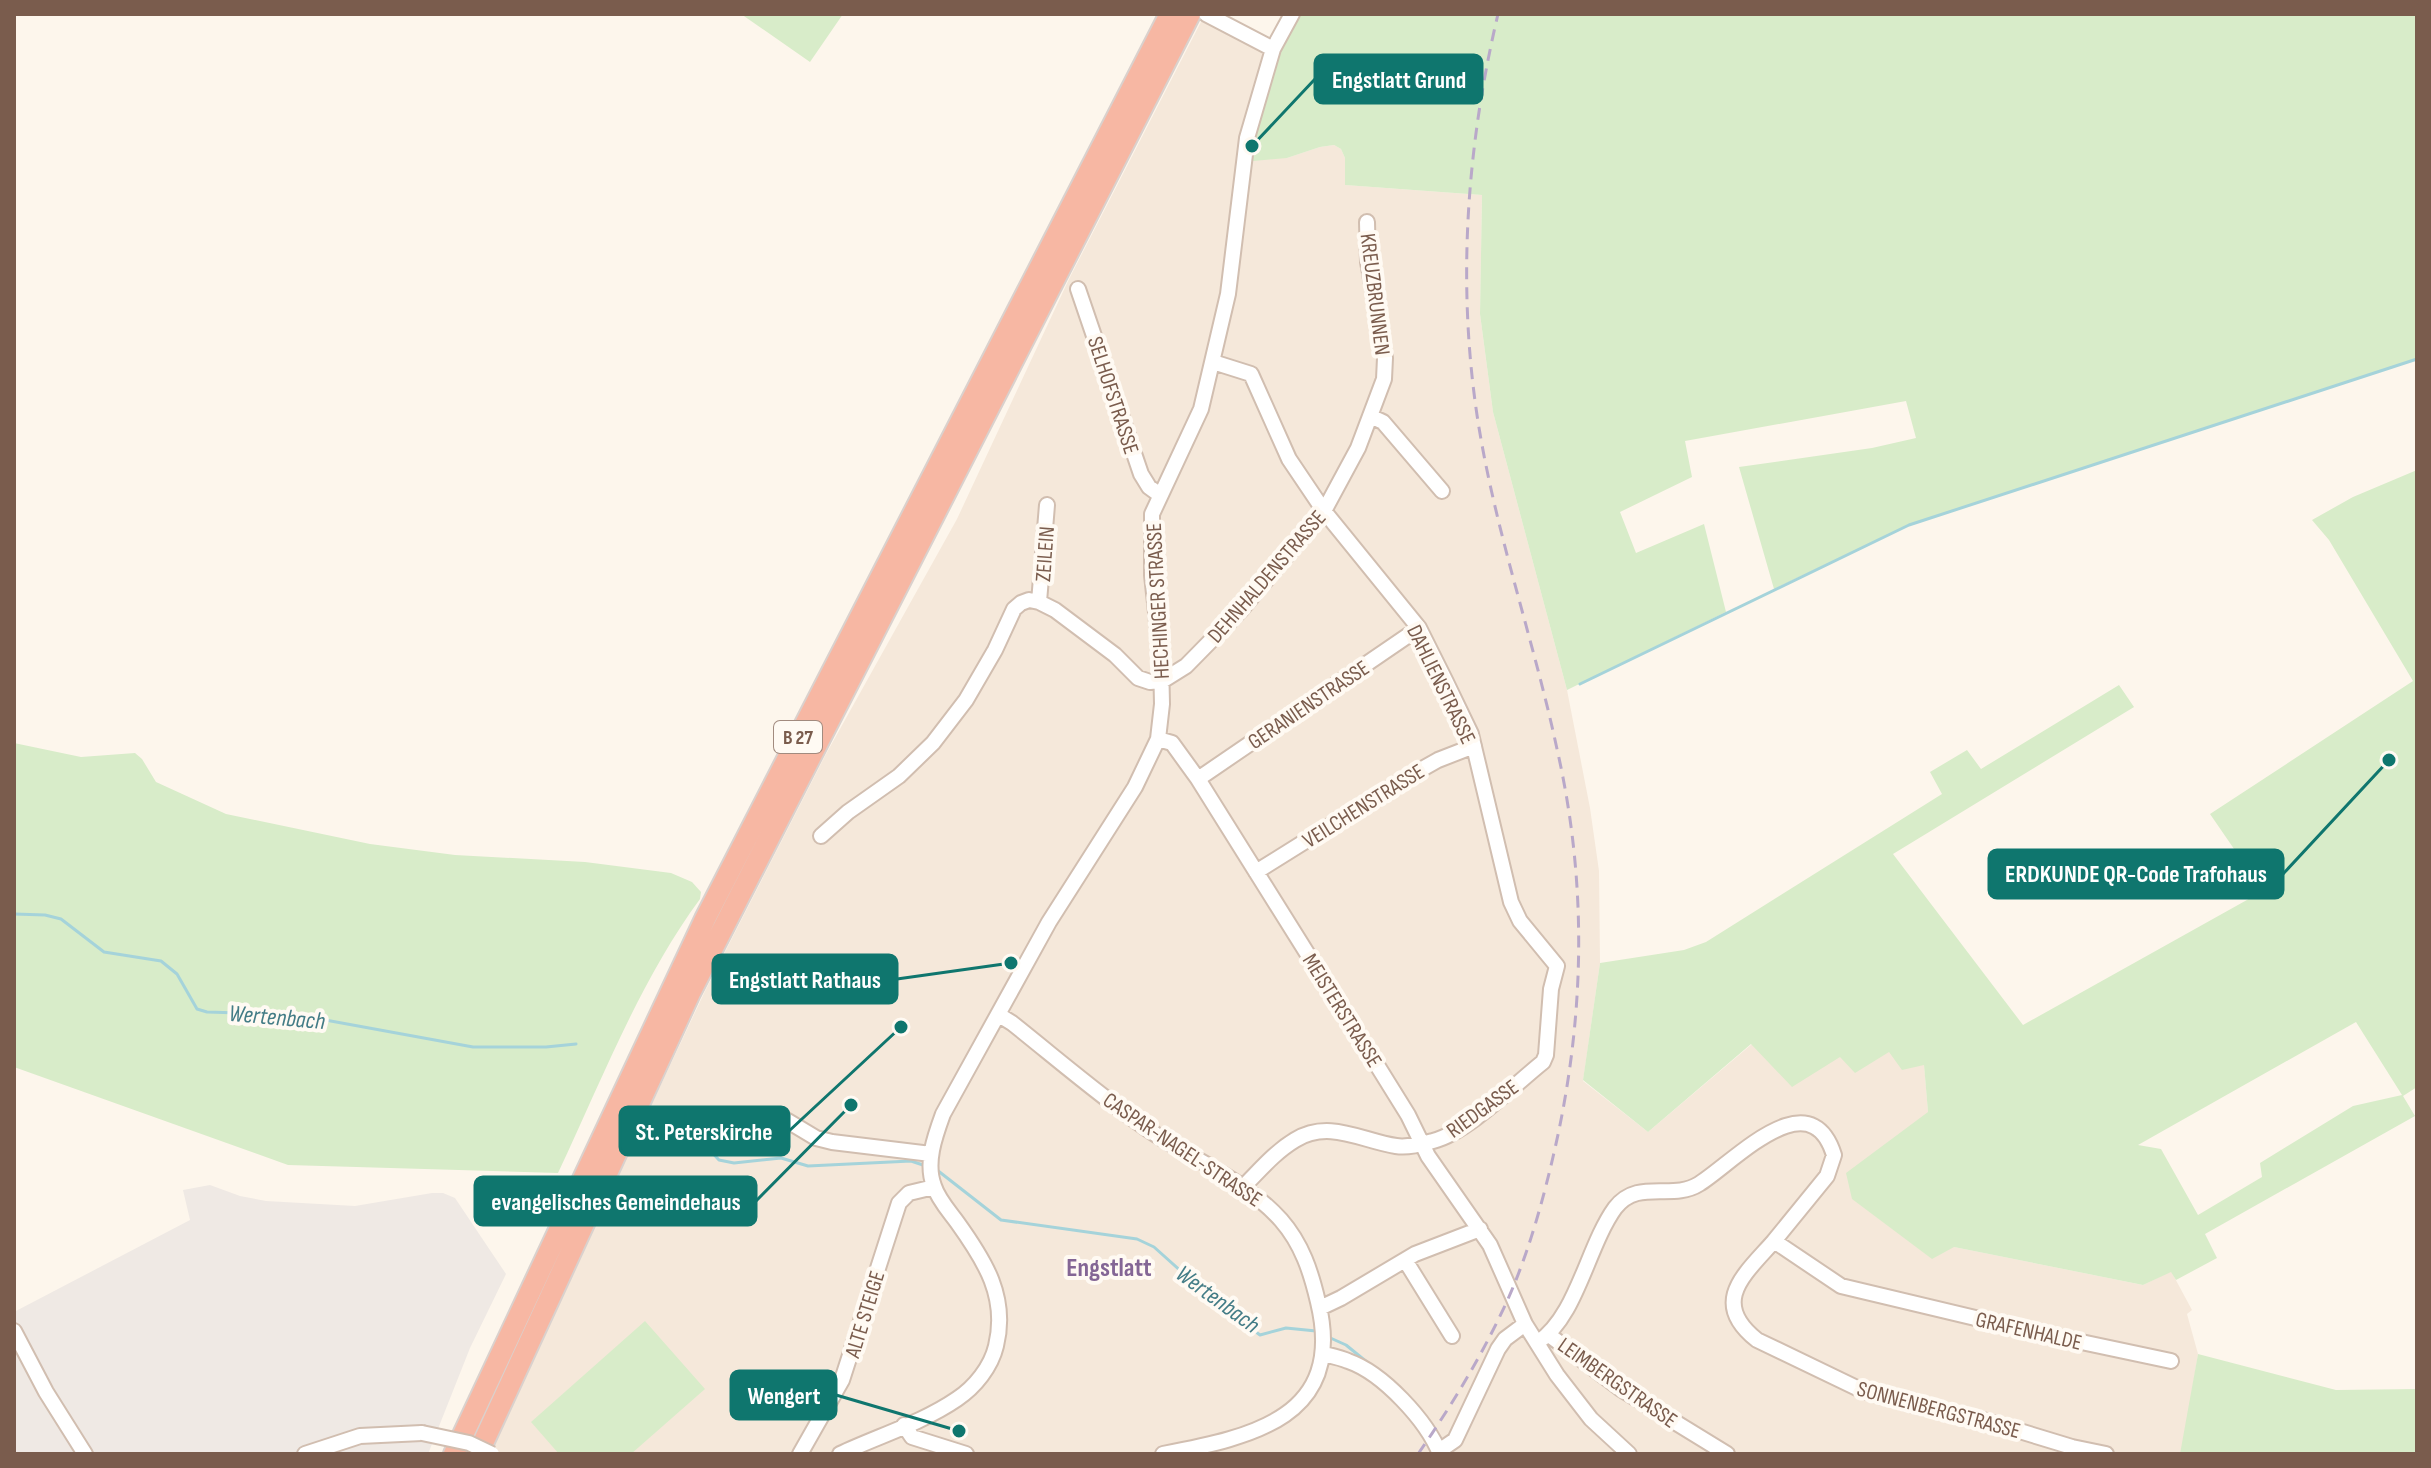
<svg xmlns="http://www.w3.org/2000/svg" width="2431" height="1468" viewBox="0 0 2431 1468" font-family="'Sofia Sans Condensed',sans-serif">
<style>
.residential{fill:#f5e8da}
.industrial{fill:#efe9e4}
.green{fill:#d8ecc9;fill-rule:evenodd}
.lines{fill:none;stroke-linecap:round;stroke-linejoin:round}
.stream{stroke:#a5d3da;stroke-width:3}
.minor-casing{stroke:#d1beb0;stroke-width:18}
.highway-casing{stroke:#dad1cd;stroke-width:24}
.minor{stroke:#fff;stroke-width:14}
.highway{stroke:#f7b7a3;stroke-width:20}
.rail{stroke:#b9a8c9;stroke-width:3;stroke-dasharray:12 8;stroke-linecap:butt}
.minor-bridge-casing{stroke:#d1beb0;stroke-width:18;stroke-linecap:butt}
.minor-bridge{stroke:#fff;stroke-width:14}
.labels{text-anchor:middle;stroke-width:8;stroke-linejoin:round;paint-order:stroke}
.shield{fill:#fffaf3;stroke:#a28b7f;stroke-width:2}
.shield-label{font-size:20px;font-weight:bold;fill:#7a5c4d}
.street-label{font-size:22px;fill:#7a5c4d;stroke:#fffaf3}
.water-label{font-size:24px;font-style:italic;fill:#437c86;stroke:#fffaf3}
.quarter-label{font-size:26px;font-weight:bold;fill:#846695;stroke:#fffaf3}
.leader{fill:none;stroke:#0f766e;stroke-width:3}
.callout-dot{fill:#0f766e;stroke:#fffaf3;stroke-width:3}
.callout{fill:#0f766e;stroke:#0f766e;stroke-width:3}
.callout-label{font-size:24px;text-anchor:middle;font-weight:bold;fill:#fff}
</style>
<rect width="100%" height="100%" fill="#fdf6ec"/>
<path class="residential" d="M1205,14L1273,49L1287,158L1320,147L1334,145L1341,149L1345,158V185L1482,195L1480,314L1493,412L1567,690L1590,808L1599,871L1600,963L1583,1081L1648,1132L1752,1044L1840,1057L1889,1052L1924,1064L1928,1112L1954,1247L2143,1285L2171,1271L2192,1310L2187,1314L2198,1354L2182,1454H487L706,989L826,754L957,519L1069,279Z"/>
<path class="industrial" d="M210,1185L240,1196L266,1201L355,1206L432,1193H443L455,1198L506,1274L470,1348L428,1454H14V1312L190,1220L183,1190Z"/>
<path class="green" d="M741,14H843L810,62Z
M1292,14H2417V359L1909,525L1774,589L1739,467L1872,448L1916,438L1906,401L1685,441L1692,477L1620,512L1636,553L1704,524L1726,612L1567,690L1493,412L1480,314L1482,195L1345,185V158L1341,149L1334,145L1320,147L1287,158L1243,162Z
M2417,470V1087L2403,1096L2415,1116L2205,1234L2217,1258L2176,1280L2171,1272L2143,1285L1954,1247L1932,1259L1852,1199L1846,1173L1928,1112L1924,1065L1902,1070L1889,1052L1855,1073L1840,1057L1792,1087L1751,1044L1648,1132L1583,1080L1600,963L1684,950L1706,942L1942,794L1930,772L1967,750L1981,769L2119,685L2134,707L1893,854L2023,1025L2263,891L2210,814L2413,681L2329,540L2312,520L2353,497ZM2356,1022L2402,1095L2353,1106L2260,1163L2262,1177L2198,1215L2161,1149L2138,1145Z
M14,743L81,757L135,753L142,759L156,782L226,814L370,844L455,855L585,862L671,873L692,882L701,892L700,899C639,982 602,1080 558,1173L288,1165L14,1067Z
M645,1321L705,1389L631,1454H559L531,1422Z
M2198,1354L2336,1390L2417,1389V1454H2180Z"/>
<g class="lines">
<path class="stream" d="M1580,684L1909,525L2417,359
M14,914L45,915L61,919L104,952L161,961L177,974L197,1009L207,1012L298,1015L473,1047H546L576,1044
M705,1145L719,1160L734,1163L781,1158L808,1166L911,1161L926,1166
M937,1170L1001,1220L1137,1239L1154,1247L1212,1299L1260,1335L1286,1328L1316,1331
M1326,1336L1346,1345L1373,1367"/>
<g class="minor-casing">
<path id="minor" d="M1206,14L1273,49
M1078,289L1141,474L1149,487L1160,495
M1213,362L1251,374L1289,459L1324,511L1419,628L1446,682L1471,734L1511,902L1520,921L1557,966L1551,989L1546,1055L1543,1062C1514,1085 1468,1132 1433,1141C1422,1144 1408,1148 1396,1146C1362,1141 1329,1119 1295,1140C1275,1152 1260,1170 1244,1186
M1370,416L1383,422L1442,491
M1039,602L1047,505
M1158,739L1172,743L1198,779L1372,1057L1408,1115L1428,1156L1490,1245L1525,1324L1557,1375L1591,1419L1629,1454
M1198,779L1419,628
M821,836L848,812L899,776L933,743L966,700L995,650L1014,609L1021,603L1029,600L1039,602L1055,610L1115,655L1138,678L1150,682L1162,681L1186,666L1241,610L1324,511L1358,448L1384,379L1385,358L1368,262L1367,222
M1256,872L1408,777L1438,760L1474,746
M999,1015L1012,1023C1056,1058 1100,1096 1146,1128C1192,1160 1243,1178 1281,1220C1302,1244 1311,1272 1318,1302C1346,1417 1253,1437 1163,1454
M786,1120L816,1138L832,1142L931,1154
M1774,1241C1745,1274 1709,1302 1757,1340L1861,1390L1921,1407L1980,1419L2072,1447L2106,1454
M1405,1260L1452,1336
M1320,1308L1341,1298L1415,1254L1480,1229
M14,1331L46,1392L85,1454
M1549,1335L1621,1389L1727,1454
M1537,1343C1577,1317 1587,1247 1615,1208C1638,1178 1672,1201 1699,1184C1733,1163 1810,1078 1834,1155L1827,1176L1774,1241L1841,1286L2034,1332L2171,1361
M1324,1354C1332,1356 1341,1358 1348,1361C1383,1373 1427,1421 1440,1454
M904,1425L912,1437L966,1454
M1439,1451L1455,1440L1498,1349L1505,1339L1525,1324
M305,1454L360,1436L422,1433
M800,1454L842,1380L899,1203L909,1193L934,1187
M840,1454C878,1436 922,1423 957,1399C975,1387 991,1367 996,1346C1008,1297 985,1261 957,1222C949,1211 938,1199 934,1186C925,1163 935,1136 943,1114L1049,922L1135,787L1158,739L1162,704L1161,659L1152,575V514L1201,409L1228,294L1247,138L1273,49L1292,14"/>
</g>
<g class="highway-casing">
<path id="highway" d="M454,1454L705,919L1170,14
M478,1454L690,993L1190,14"/>
</g>
<use href="#minor" class="minor"/>
<use href="#highway" class="highway"/>
<path class="rail" d="M1418,1454C1452,1405 1483,1354 1508,1299C1528,1254 1542,1204 1553,1157C1585,1021 1588,885 1557,749C1533,637 1494,528 1477,415C1457,281 1467,145 1498,14"/>
<g class="minor-bridge-casing">
<path id="minor-bridge" d="M422,1433L469,1443L492,1454"/>
</g>
<use href="#minor-bridge" class="minor-bridge"/>
</g>
<g class="labels">
<rect class="shield" x="774" y="721" width="48" height="32" rx="6"/>
<g class="shield-label">
<text x="798" y="744">B 27</text>
</g>
<g class="street-label">
<text transform="translate(1376 294) rotate(83)" y="8">KREUZBRUNNEN</text>
<text transform="translate(1114 395) rotate(72)" y="8">SELHOFSTRASSE</text>
<text transform="translate(1044 554) rotate(-86)" y="8">ZEILEIN</text>
<text transform="translate(1266 576) rotate(-49)" y="8">DEHNHALDENSTRASSE</text>
<text transform="translate(1157 601) rotate(-93)" y="8">HECHINGER STRASSE</text>
<text transform="translate(1442 684) rotate(64)" y="8">DAHLIENSTRASSE</text>
<text transform="translate(1308 704) rotate(-34)" y="8">GERANIENSTRASSE</text>
<text transform="translate(1363 805) rotate(-32)" y="8">VEILCHENSTRASSE</text>
<text transform="translate(1343 1010) rotate(58)" y="8">MEISTERSTRASSE</text>
<text transform="translate(1482 1108) rotate(-36)" y="8">RIEDGASSE</text>
<text transform="translate(1183 1149) rotate(34)" y="8">CASPAR-NAGEL-STRASSE</text>
<text transform="translate(864 1314) rotate(-73)" y="8">ALTE STEIGE</text>
<text transform="translate(2029 1330) rotate(13)" y="8">GRAFENHALDE</text>
<text transform="translate(1618 1382) rotate(35)" y="8">LEIMBERGSTRASSE</text>
<text transform="translate(1939 1409) rotate(15)" y="8">SONNENBERGSTRASSE</text>
</g>
<g class="water-label">
<text transform="translate(277 1017) rotate(5)" y="8">Wertenbach</text>
<text transform="translate(1218 1299) rotate(36)" y="8">Wertenbach</text>
</g>
<g class="quarter-label">
<text x="1109" y="1276">Engstlatt</text>
</g>
</g>
<path class="leader" d="M1252 146L1315 79M2389 760L2283 874M1011 963L897 979M901 1027L789 1131M851 1105L756 1201M959 1431L836 1395"/>
<g class="callout-dot">
<circle cx="1252" cy="146" r="8"/>
<circle cx="2389" cy="760" r="8"/>
<circle cx="1011" cy="963" r="8"/>
<circle cx="901" cy="1027" r="8"/>
<circle cx="851" cy="1105" r="8"/>
<circle cx="959" cy="1431" r="8"/>
</g>
<g class="callout">
<rect x="1315" y="55" width="167" height="48" rx="8"/>
<rect x="1989" y="850" width="294" height="48" rx="8"/>
<rect x="713" y="955" width="184" height="48" rx="8"/>
<rect x="620" y="1107" width="169" height="48" rx="8"/>
<rect x="475" y="1177" width="281" height="48" rx="8"/>
<rect x="731" y="1371" width="105" height="48" rx="8"/>
</g>
<g class="callout-label">
<text x="1399" y="88">Engstlatt Grund</text>
<text x="2136" y="882">ERDKUNDE QR-Code Trafohaus</text>
<text x="805" y="988">Engstlatt Rathaus</text>
<text x="704" y="1140">St. Peterskirche</text>
<text x="616" y="1210">evangelisches Gemeindehaus</text>
<text x="784" y="1404">Wengert</text>
</g>
<rect width="2431" height="1468" fill="none" stroke="#7a5c4d" stroke-width="32"/>
</svg>
